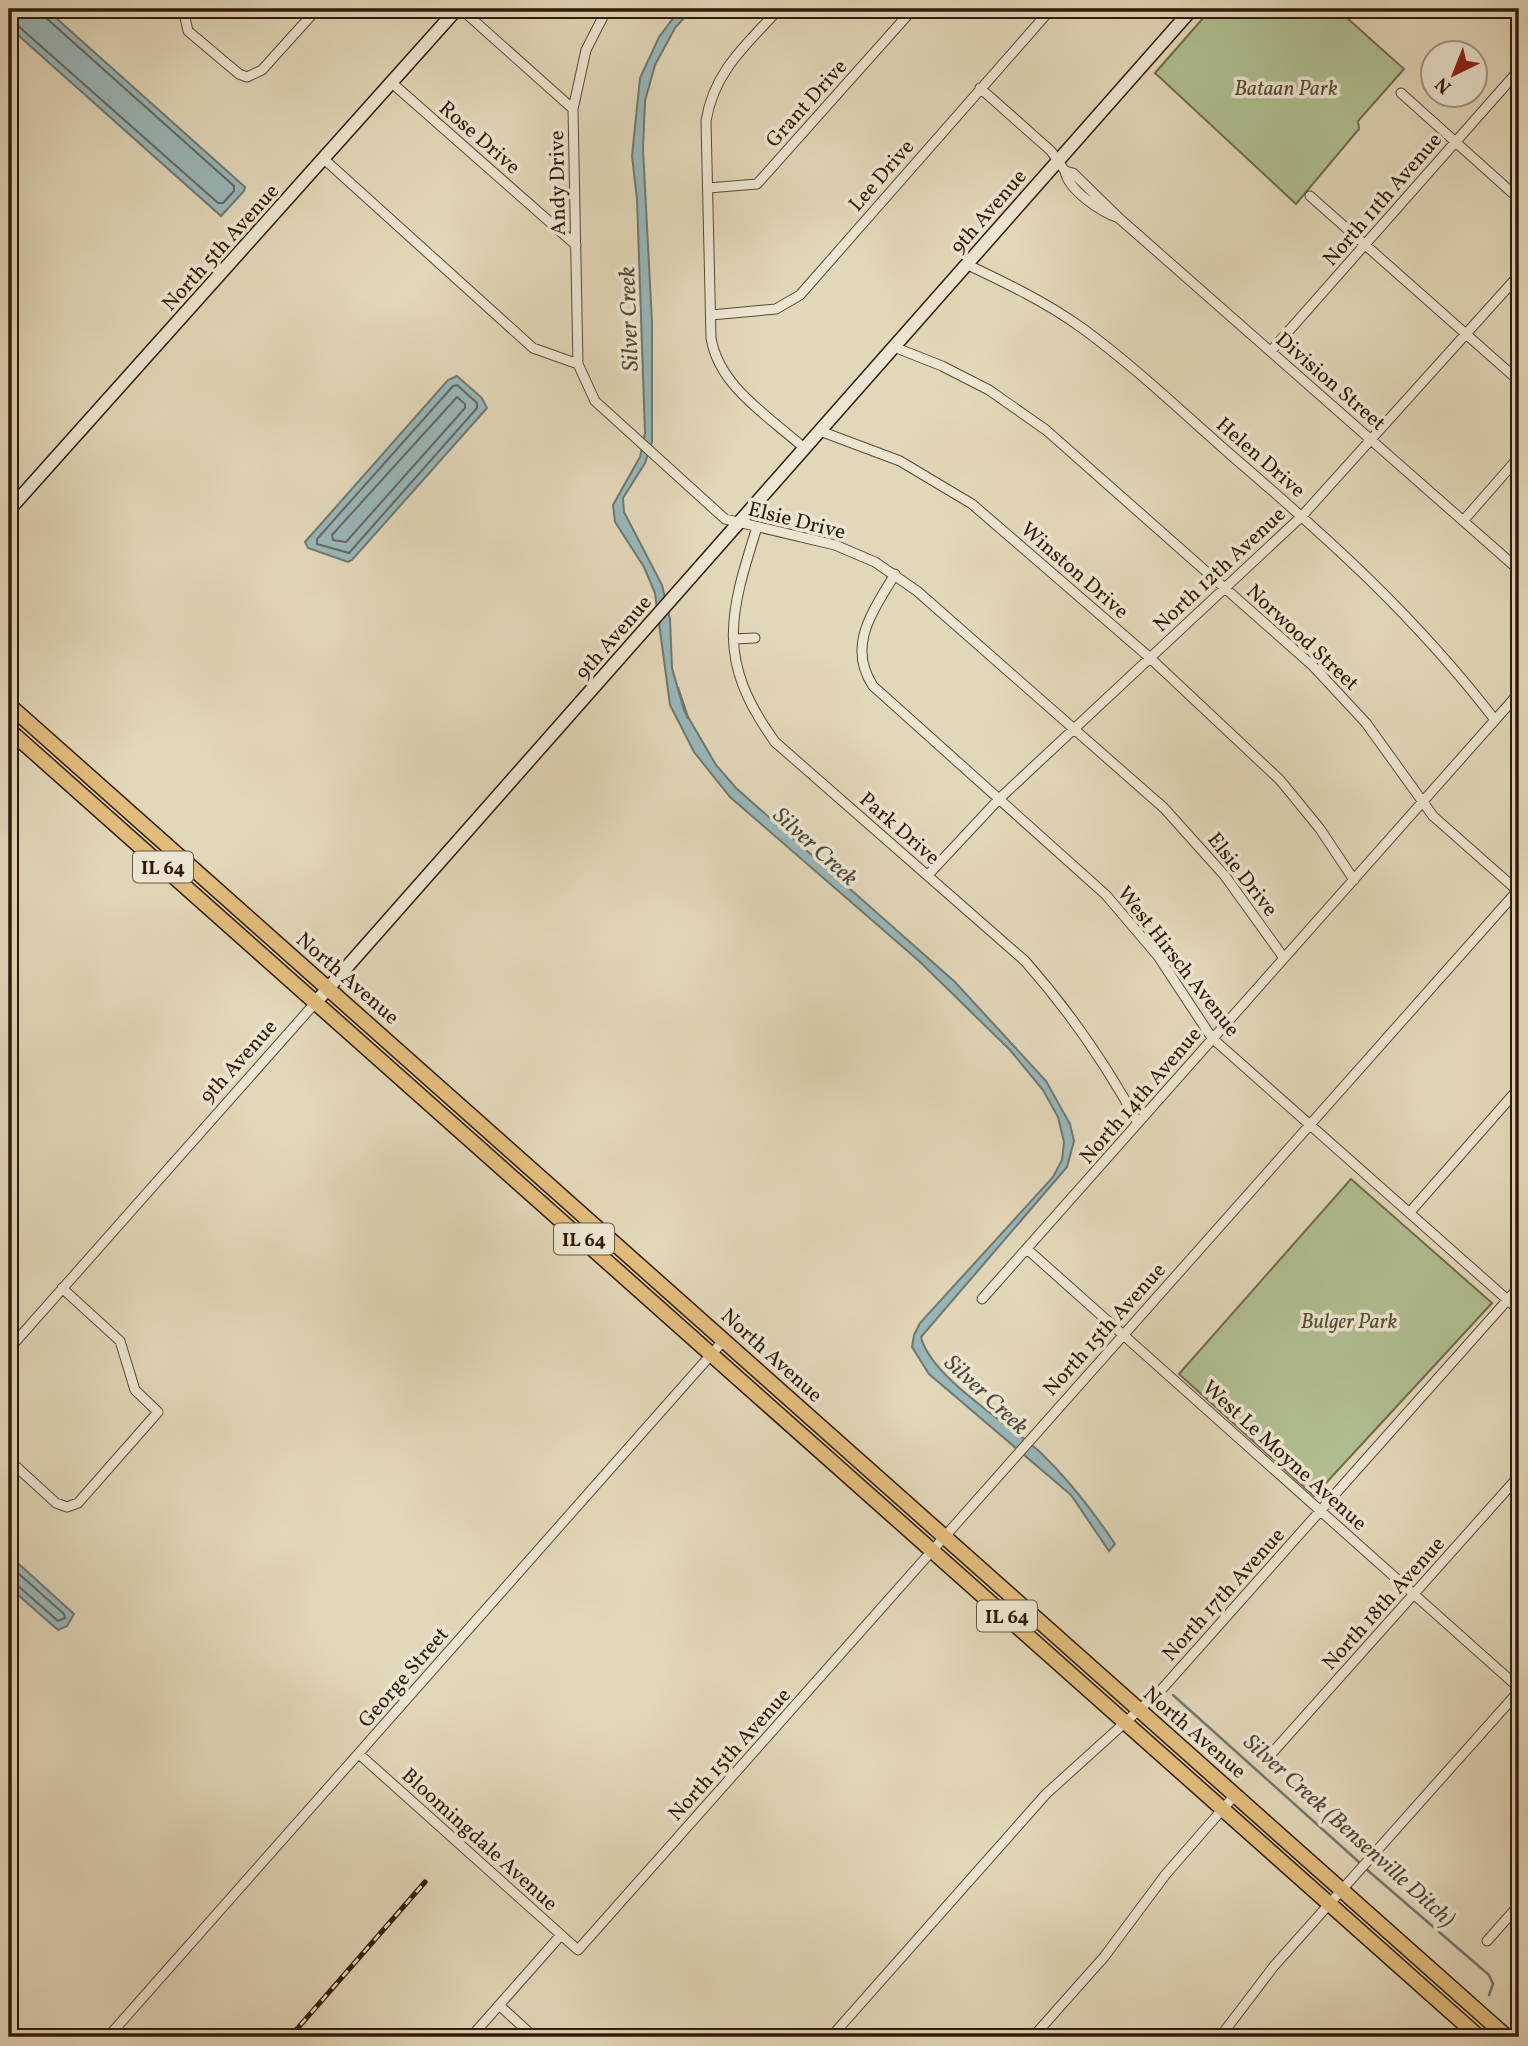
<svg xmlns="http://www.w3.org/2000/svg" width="1528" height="2046" viewBox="0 0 1528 2046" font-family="Vollkorn,serif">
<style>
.green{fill:#b0bf91;stroke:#706c4d;stroke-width:2}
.water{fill:#99b7b9;stroke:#6f7873;stroke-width:2}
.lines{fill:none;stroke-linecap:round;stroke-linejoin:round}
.shore{stroke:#646861;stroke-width:2}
.stream{stroke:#6f7873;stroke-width:2.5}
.street-casing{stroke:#5c4935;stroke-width:11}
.secondary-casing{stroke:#301a09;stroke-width:15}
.primary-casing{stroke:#301a09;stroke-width:17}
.street{stroke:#ece5d1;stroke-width:9}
.secondary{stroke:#ece5d1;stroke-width:12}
.primary{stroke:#e1bc7c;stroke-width:14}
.rail-casing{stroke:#301a09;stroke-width:5}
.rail{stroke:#ece5d1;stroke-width:2.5;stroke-dasharray:8;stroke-linecap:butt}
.labels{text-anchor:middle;stroke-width:7;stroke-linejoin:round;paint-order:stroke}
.shield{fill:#ece5d1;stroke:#685745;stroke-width:2}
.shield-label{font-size:19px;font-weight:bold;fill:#301a09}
.park-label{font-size:21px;font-style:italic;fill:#564c32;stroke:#ece5d1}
.street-label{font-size:21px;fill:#301a09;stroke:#ece5d1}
.water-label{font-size:23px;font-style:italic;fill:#50493e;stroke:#ece5d1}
</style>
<rect width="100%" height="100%" fill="#e2d7b8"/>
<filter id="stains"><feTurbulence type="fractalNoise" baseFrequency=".00286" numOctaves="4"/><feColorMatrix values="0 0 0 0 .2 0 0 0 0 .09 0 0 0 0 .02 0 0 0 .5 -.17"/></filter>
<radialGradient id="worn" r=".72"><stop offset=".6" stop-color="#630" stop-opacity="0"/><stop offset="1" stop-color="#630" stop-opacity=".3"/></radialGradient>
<path class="green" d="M1211,9H1337L1404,69L1358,121L1359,129L1296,204L1155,73Z
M1351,1179L1492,1303L1314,1496L1179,1374Z"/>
<path class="water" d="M9,9H46L245,187L244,191L221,216L9,27Z
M680,9H692L675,28L655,65L645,101L643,149L652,323V442L645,463L623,498L624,512L662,585L670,619L672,668L684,710L716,765L736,788L955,982L1046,1081L1070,1124L1074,1141L1067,1167L921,1337C931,1378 1009,1424 1040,1452C1069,1480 1093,1511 1115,1544L1109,1551L1071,1495L929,1374L912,1347L914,1335L920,1323L1053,1177L1062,1160L1064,1142L1058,1117L1043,1090L1010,1050L919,961L730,797L694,752L670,705L655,593L644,567L615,522L613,505L640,457L645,433L637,199L632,156L640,78L659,37Z
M457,376L482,398L487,408L352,560L348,562L308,548L305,542L448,380Z
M9,1555L74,1614L67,1626L58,1630L9,1587Z"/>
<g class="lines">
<path class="shore" d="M9,22L16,24L218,203H223L234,191V186L45,17L42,9
M457,385L477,403V408L349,553L317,544V539L453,386Z
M457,397L465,404V408L346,542L333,540L332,535Z
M9,1565L64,1614L65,1618L58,1621L16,1584L9,1582"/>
<path class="stream" d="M678,688L688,718
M1173,1695L1360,1863
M1365,1868L1489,1975L1493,1984L1489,1995"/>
<g class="street-casing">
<path id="street" d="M183,9L188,31L239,74L247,77L262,70L317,9
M461,9L573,109
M779,9C747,44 714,71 706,121L711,338C719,387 769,416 804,448
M1509,9L1519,18
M392,83L576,245
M980,88L1051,151L1065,171L1073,173L1120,219L1519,570
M1401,93L1519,199
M325,160L533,348L578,364L595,401L725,519L835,545L875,562L917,591L1164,808L1225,876L1284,958
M1065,171C1068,190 1101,212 1119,218
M708,188L757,184L913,9
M1310,196L1519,381
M966,264C1006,283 1046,302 1082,328C1134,366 1182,412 1231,455C1330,540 1415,616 1495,720
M711,315L776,309L800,295L1051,9
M894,347L942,366L989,390L1046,430L1313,666L1366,723L1433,816L1519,892
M1271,351L1519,70
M578,364L573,109L586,50L607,9
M820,431L900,461L972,504L1149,657L1280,780L1320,829L1354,880
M1463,521L1519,457
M757,527C729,616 716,660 775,742L1025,961C1070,1012 1106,1064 1138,1123
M895,574C874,610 846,645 873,686L1106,895L1158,956L1212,1038L1519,1310
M734,639L755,638
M928,875L999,799L1302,516L1519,275
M1410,1212L1519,1088
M1027,1249L1519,1688
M982,1299L1519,693
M9,1349L316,1002
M9,1460L56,1503L67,1507L78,1503L158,1412L135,1390L120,1341L62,1288
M1273,1752L1519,1476
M359,1754L578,1950L1519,889
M1487,1941L1519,1905
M499,2005L534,2037
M108,2037L724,1340
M471,2037L561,1935
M831,2037L1046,1794L1162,1689L1519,1287
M1033,2037L1104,1957L1166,1874L1235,1795
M1220,2037L1274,1966L1519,1691"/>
</g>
<g class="secondary-casing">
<path id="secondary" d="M9,510L457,9
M316,1002L1192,9"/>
</g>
<g class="primary-casing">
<path id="primary" d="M9,705L1507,2037
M9,730L1479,2037"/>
</g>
<use href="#street" class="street"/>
<use href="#secondary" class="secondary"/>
<use href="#primary" class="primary"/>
<g class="rail-casing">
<path id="rail" d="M290,2037L425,1882"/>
</g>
<use href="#rail" class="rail"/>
</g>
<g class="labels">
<g class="shield">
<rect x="133" y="851.5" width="60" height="31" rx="5"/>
<rect x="554" y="1223.5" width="60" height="31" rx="5"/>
<rect x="977" y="1600.5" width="60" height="31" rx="5"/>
</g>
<g class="shield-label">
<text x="163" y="874">IL 64</text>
<text x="584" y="1246">IL 64</text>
<text x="1007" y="1623">IL 64</text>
</g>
<g class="park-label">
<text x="1286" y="95">Bataan Park</text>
<text x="1349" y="1328">Bulger Park</text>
</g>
<g class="street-label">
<text transform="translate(806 103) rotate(-48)" y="7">Grant Drive</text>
<text transform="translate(480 137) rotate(41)" y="7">Rose Drive</text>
<text transform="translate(881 175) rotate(-49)" y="7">Lee Drive</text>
<text transform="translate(557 183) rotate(-91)" y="7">Andy Drive</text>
<text transform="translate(1382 199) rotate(-49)" y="7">North 11th Avenue</text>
<text transform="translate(988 211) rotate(-49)" y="7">9th Avenue</text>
<text transform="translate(220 247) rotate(-48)" y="7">North 5th Avenue</text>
<text transform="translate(1331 381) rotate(41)" y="7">Division Street</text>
<text transform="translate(1261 457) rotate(41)" y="7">Helen Drive</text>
<text transform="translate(797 520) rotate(14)" y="7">Elsie Drive</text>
<text transform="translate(1219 569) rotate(-43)" y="7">North 12th Avenue</text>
<text transform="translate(1075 570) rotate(41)" y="7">Winston Drive</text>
<text transform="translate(613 637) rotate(-49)" y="7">9th Avenue</text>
<text transform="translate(1303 637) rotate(43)" y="7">Norwood Street</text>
<text transform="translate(900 828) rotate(41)" y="7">Park Drive</text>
<text transform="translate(1243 874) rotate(52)" y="7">Elsie Drive</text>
<text transform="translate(1179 961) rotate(52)" y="7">West Hirsch Avenue</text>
<text transform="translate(348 978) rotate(41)" y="7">North Avenue</text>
<text transform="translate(238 1061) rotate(-48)" y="7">9th Avenue</text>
<text transform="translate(1140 1095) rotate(-49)" y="7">North 14th Avenue</text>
<text transform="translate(1104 1329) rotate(-48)" y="7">North 15th Avenue</text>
<text transform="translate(772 1355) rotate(42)" y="7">North Avenue</text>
<text transform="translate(1285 1455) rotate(42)" y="7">West Le Moyne Avenue</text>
<text transform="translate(1223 1594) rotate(-48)" y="7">North 17th Avenue</text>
<text transform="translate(1383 1603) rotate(-48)" y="7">North 18th Avenue</text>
<text transform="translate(403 1677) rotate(-49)" y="7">George Street</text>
<text transform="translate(1195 1732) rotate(41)" y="7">North Avenue</text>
<text transform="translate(729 1754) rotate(-48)" y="7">North 15th Avenue</text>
<text transform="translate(480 1839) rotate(42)" y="7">Bloomingdale Avenue</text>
</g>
<g class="water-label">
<text transform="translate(628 319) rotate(-92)" y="8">Silver Creek</text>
<text transform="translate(816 846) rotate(42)" y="8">Silver Creek</text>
<text transform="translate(987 1394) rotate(43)" y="8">Silver Creek</text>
<text transform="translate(1350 1830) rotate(42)" y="8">Silver Creek (Bensenville Ditch)</text>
</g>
</g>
<rect width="1528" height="2046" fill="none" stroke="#e2d7b8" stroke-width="35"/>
<rect x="10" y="10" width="1507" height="2025" fill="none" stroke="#301a09" stroke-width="3.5"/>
<rect x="18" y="18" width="1493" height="2011" fill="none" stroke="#301a09" stroke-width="2"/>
<g transform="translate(1454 74) rotate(223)"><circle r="33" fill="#ece5d1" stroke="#a19481" stroke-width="2"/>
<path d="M0-5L12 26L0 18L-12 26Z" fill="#8f2418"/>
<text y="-10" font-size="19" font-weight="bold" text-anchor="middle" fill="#301a09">N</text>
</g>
<rect width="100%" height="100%" filter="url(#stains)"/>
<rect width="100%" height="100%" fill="url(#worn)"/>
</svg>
